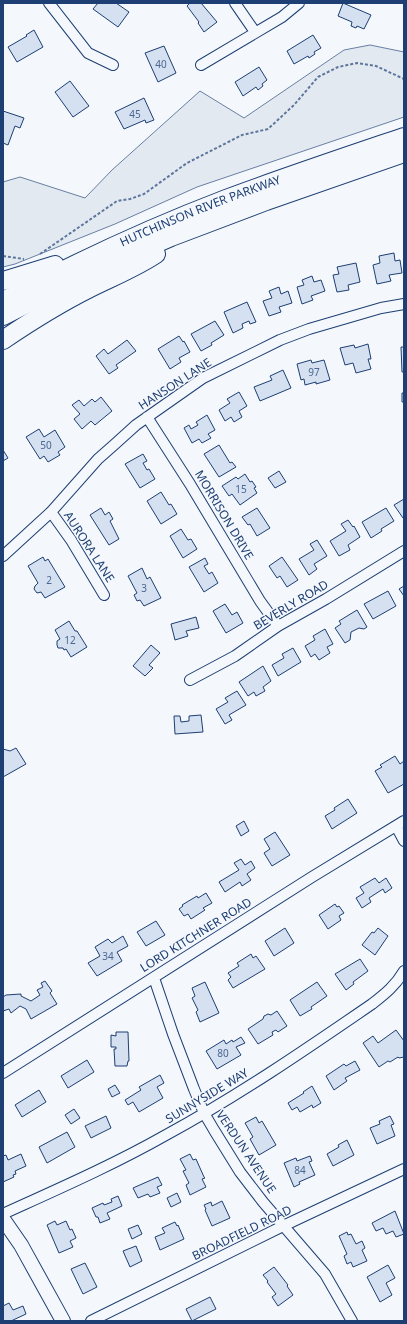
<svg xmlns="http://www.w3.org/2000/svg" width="407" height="1324" viewBox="0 0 407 1324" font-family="'Noto Sans',sans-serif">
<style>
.green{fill:#e3e9f0;stroke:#687fa3}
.building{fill:#d5e0f0;stroke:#1d3f73}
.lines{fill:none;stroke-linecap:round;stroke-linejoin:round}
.street-casing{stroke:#1d3f73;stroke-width:12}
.secondary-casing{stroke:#1d3f73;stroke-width:16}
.highway-casing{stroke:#1d3f73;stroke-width:20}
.path{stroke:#5e769c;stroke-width:2;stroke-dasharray:3 2;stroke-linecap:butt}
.street{stroke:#f4f7fb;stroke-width:10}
.secondary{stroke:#f4f7fb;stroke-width:14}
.highway{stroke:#f4f7fb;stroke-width:18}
.labels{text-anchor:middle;stroke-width:3;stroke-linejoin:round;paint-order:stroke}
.number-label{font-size:10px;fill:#4b6792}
.street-label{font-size:12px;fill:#1d3f73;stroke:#f4f7fb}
</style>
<rect width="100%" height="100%" fill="#f4f7fb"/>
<path class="green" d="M370,45L404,52V117L197,187L115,224L15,264L3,267V182L20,177L85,198L112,170L200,91L244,118L344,50Z"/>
<path class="building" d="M98,3H116L129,12L118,27L93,9Z
M190,3H201L217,22L204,32L198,23L199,22L187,6Z
M343,3L371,15L364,29L357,26L356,28L351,26L352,22L338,16Z
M34,30L43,47L17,62L8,47L27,36L26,35Z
M313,35L321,48L314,52L315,54L309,58L308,56L294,64L287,51Z
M164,46L176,73L158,82L145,53Z
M259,67L267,80L262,84L263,86L258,90L256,87L243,96L235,82Z
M70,81L89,106L73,117L55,92Z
M144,98L154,120L146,123L145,120L124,129L115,112Z
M3,111L24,118L20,128L15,126L8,145L3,143Z
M394,253L395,261L400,260L402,273L389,275L391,281L377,284L373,265L380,263L379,256Z
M356,263L360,282L348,285L349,290L337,292L333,275L339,274L337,267Z
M312,276L314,282L321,280L325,291L311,296L313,300L302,304L297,287L304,285L302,280Z
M279,287L281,294L288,291L292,303L279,307L281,312L269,316L263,301L272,298L269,291Z
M247,302L256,322L250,324L249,321L242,324L243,328L233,333L224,312Z
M215,321L224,335L211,343L212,345L201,351L191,334Z
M179,336L183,342L184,341L190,352L179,358L181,362L170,369L158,349Z
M127,340L136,351L116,365L118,368L109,374L96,356L104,349L108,354Z
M368,344L371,359H368L371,369L356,373L353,363L345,365L340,348L354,345L355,348Z
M401,347H404V372H402Z
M311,360L312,363L324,360L330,380L316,384V382L305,385L304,379L301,380L297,364Z
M283,370L291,388L260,401L254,387L272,380L270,376Z
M239,392L247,406L239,411L242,417L234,422L231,417L225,421L219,410L230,403L227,399Z
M402,393H404V402H402Z
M101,397L112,411L95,425L91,421L82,429L74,419L80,414L72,405L79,400L84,406L92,399L95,402Z
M207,415L215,430L208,434L211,438L202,443L199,439L192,443L184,428L189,425L191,429L198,425L196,422Z
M39,429L44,437L55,430L65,447L58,452L60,455L48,462L44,456L40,459L26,437Z
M219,445L230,463L232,462L236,467L219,477L204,454Z
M3,450L8,458L3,461Z
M143,454L147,461L143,463L147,470L149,469L155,479L140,488L125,464Z
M279,471L286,482L275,488L268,478Z
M245,474L250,482L252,481L256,487L254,488L257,493L240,505L232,494L229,496L222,486L236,477L238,479Z
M161,492L169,505L171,504L177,514L161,524L147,501Z
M404,499V518H403L394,505Z
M101,508L105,515L109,512L113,519L110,521L119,539L109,545L90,515Z
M257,508L270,528L257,536L250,524L248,525L242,517Z
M386,508L394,521L381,529L382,531L371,538L362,522Z
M348,520L353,527L354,526L360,537L348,545L350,550L339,556L330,541L346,531L341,524Z
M181,529L188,540L191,539L197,549L183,558L170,536Z
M317,540L327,556L314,564L317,569L309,575L299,559L314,550L310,544Z
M43,557L45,561L48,559L65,587L45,598L41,592L37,593L34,589L35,586L38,583L28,566Z
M282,557L298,580L287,587L280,576L277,578L269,566Z
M205,558L208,564L204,566L209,574L212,572L218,583L204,592L189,567Z
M142,568L147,579L150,577L161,598L144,606L140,600L137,601L134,595L137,593L128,576Z
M404,586V596L399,589Z
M388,591L396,606L373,619L364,604Z
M225,604L232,615L237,612L243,623L226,633L213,611Z
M357,610L367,627L364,629L359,628L351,632L350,640L345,643L335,628L341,624L339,621Z
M196,617L199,628L186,631L188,636L175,640L171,624Z
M69,621L75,631H77L87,647L71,657L66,649L64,650L63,648H58L57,645V641L60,639L55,630Z
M325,629L333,644L327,647L330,653L319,660L315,654L311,657L305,646L315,640L313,636Z
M151,645L160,653L149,665L153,668L145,676L133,666Z
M293,648L301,662L278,676L272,665L284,658L282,654Z
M263,666L271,681L263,687L265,691L256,696L254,692L248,696L239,682Z
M237,691L246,705L229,715L232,720L225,724L216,709L228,702L225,698Z
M201,715L203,732L175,734L174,716H180L181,722L189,721V716Z
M16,748L26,764L3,777V749L10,751Z
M395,756L400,764L404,761V784L388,793L375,771L382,767L380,765Z
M348,799L357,813L332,829L325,816L335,810L334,808Z
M244,821L249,831L241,836L236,826Z
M275,832L290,855L272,866L264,853L270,849L264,839Z
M241,859L245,865L251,861L255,868L247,874L251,880L242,886L240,882L225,892L219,882L239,870L234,863Z
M375,878L379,883L386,878L392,888L385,893L383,889L369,898L371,902L362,908L356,898L364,893L360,887Z
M206,893L212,903L203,908L205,910L191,919L188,914L184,916L179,909L183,906L182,905L197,896L198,898Z
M335,904L337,907L339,906L344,913L339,916L341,920L328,929L319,915Z
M156,921L165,935L146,946L137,932Z
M285,928L294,943L274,956L265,941Z
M378,928L388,936L375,955L362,945L372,932L374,933Z
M123,936L128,946L117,952L122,961L97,976L88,963L100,956L95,947L108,939L112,943Z
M251,954L253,958L256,956L265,969L233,988L228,980L231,977L228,973L239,966L237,963Z
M360,959L368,971L353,982L354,984L346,990L335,974Z
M45,981L52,991L50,993L57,1004L31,1019L26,1009L20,1006L11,1013L9,1009L3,1011V997L6,995L21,994V996L31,1001L40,995L37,990L43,987L41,983Z
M205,982L219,1013L200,1022L196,1012L198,1010L192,998L195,996L192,988Z
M317,982L327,996L311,1007L312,1009L300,1016L290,1000Z
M277,1011L287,1026L278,1032L276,1030L272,1032L273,1035L258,1044L248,1029L263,1019L264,1016L268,1014L271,1015Z
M396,1030L404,1041V1057L399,1058L398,1057L390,1062L388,1061L379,1067L363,1043L373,1036L378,1043Z
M116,1032H128L129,1061H128L127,1066H115L114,1049H116V1047H111V1035L116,1036Z
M241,1037L245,1043L236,1047L241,1055L217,1069L206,1051L224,1040L226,1044L232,1040L233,1042Z
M87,1060L94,1072L68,1088L61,1076Z
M355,1061L360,1070L345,1078L347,1081L334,1090L326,1076L344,1064L346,1066Z
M160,1075L164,1083L157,1087L163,1098L139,1112L133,1102L128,1105L125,1100L141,1090L139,1087Z
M115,1085L120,1093L112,1097L108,1089Z
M312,1086L321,1103L313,1108L312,1105L300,1112L297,1107L292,1110L288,1103L304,1093L303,1092Z
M39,1090L46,1102L22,1117L15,1105Z
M74,1109L80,1118L71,1124L65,1115Z
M106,1116L111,1128L91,1138L85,1126Z
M390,1116L394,1124L391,1125L395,1136L377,1144L370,1128L380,1124L379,1121Z
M256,1117L259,1123L262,1121L276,1145L259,1155L250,1139L253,1137L245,1123Z
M67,1132L75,1147L47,1163L39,1147Z
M347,1140L354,1155L333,1166L327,1154L339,1147L338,1145Z
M21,1154L26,1166L15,1171L16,1174L13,1175L14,1177L3,1182V1156L6,1155L8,1160Z
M190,1154L193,1160L196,1159L204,1177L205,1178L202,1179L206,1187L190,1195L186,1185L189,1183L183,1171L186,1170L180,1159Z
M310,1156L312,1161L309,1162L315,1175L299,1182L300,1184L294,1187L284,1163L296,1158L297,1161Z
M158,1177L162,1185L157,1187L160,1193L150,1197L148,1194L138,1198L133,1188Z
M177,1193L181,1202L171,1207L167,1198Z
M118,1196L122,1206L107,1213L110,1219L100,1223L98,1217H96L92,1208L103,1203L104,1205L112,1202L111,1199Z
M222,1201L230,1218L212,1226L205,1210L206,1209L204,1205L211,1202L212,1206Z
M395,1211L404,1234L396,1237L393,1231L386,1234L383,1228L376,1231L372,1223Z
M55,1221L57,1225L66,1221L70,1230L72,1229L76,1238L70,1241L73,1247L59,1253L47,1225Z
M175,1222L177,1226L178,1225L184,1239L160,1250L155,1237L165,1233L162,1228Z
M138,1225L142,1234L132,1239L128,1229Z
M347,1232L348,1235L351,1234L356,1244L362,1241L365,1248L362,1250L367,1261L353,1267L351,1262L347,1264L344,1256L347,1254L339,1236Z
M136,1246L142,1261L130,1267L123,1251Z
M85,1263L97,1287L83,1294L71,1269Z
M388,1265L395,1278L386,1283L392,1295L380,1302L367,1277Z
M274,1267L288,1285L287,1286L293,1295L278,1306L272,1297L276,1294L267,1282L268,1281L263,1275Z
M210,1297L216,1309L192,1321L186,1309Z
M9,1303L13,1310L23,1306L26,1314L11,1321H3V1306Z"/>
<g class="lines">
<g class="street-casing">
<path id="street" d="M49,3L88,53L113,65
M235,3L255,32
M201,65L282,17L299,3
M147,417L190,484L260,601L278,626
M51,512L71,540L104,595
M3,556L51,512L98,459L115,444L136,425L203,378L280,340L309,329L381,308L404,304
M190,680L235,656L278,626L326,599L404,551
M396,826L404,841
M154,978L173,1034L194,1089L204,1113L214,1130L240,1172L263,1202L325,1274L352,1321
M3,1073L312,877L404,821
M3,1214C58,1189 113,1165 166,1135C238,1096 305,1050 372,1004C385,994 396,985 404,971
M91,1321L283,1226L404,1169"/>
</g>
<g class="secondary-casing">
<path id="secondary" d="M3,1219L21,1245L63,1321"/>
</g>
<g class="highway-casing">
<g id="highway">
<path d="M3,281L55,265"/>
<path id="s1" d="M3,301C75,263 150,228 226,199C285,177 345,157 404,137"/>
<path d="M3,316L81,276L171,237L266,201L404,153"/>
<path d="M3,340C31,321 60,303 90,288C112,277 135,268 156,254"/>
</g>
</g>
<path class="path" d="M40,254L117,201L130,199L144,194L187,163L242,135L268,129L294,105L318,77L338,67L357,63L376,66L404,79
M3,256L24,259"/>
<use href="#street" class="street"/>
<use href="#secondary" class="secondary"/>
<use href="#highway" class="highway"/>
</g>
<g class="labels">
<g class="number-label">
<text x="161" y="68">40</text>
<text x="135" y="118">45</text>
<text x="314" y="376">97</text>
<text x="46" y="449">50</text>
<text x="241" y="493">15</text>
<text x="49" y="584">2</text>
<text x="144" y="592">3</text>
<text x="70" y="644">12</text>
<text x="108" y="960">34</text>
<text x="223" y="1057">80</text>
<text x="300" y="1174">84</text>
</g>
<g class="street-label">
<text dy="4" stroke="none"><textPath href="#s1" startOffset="217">HUTCHINSON RIVER PARKWAY</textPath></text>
<text transform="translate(175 384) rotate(-33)" y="4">HANSON LANE</text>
<text transform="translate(224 515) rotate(59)" y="4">MORRISON DRIVE</text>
<text transform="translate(89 547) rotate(57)" y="4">AURORA LANE</text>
<text transform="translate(291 605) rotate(-31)" y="4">BEVERLY ROAD</text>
<text transform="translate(196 935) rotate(-32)" y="4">LORD KITCHNER ROAD</text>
<text transform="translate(207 1096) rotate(-31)" y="4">SUNNYSIDE WAY</text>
<text transform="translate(246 1152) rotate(56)" y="4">VERDUN AVENUE</text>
<text transform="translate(242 1233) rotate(-26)" y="4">BROADFIELD ROAD</text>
</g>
</g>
<rect width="407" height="1324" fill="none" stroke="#1d3f73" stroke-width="8"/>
</svg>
